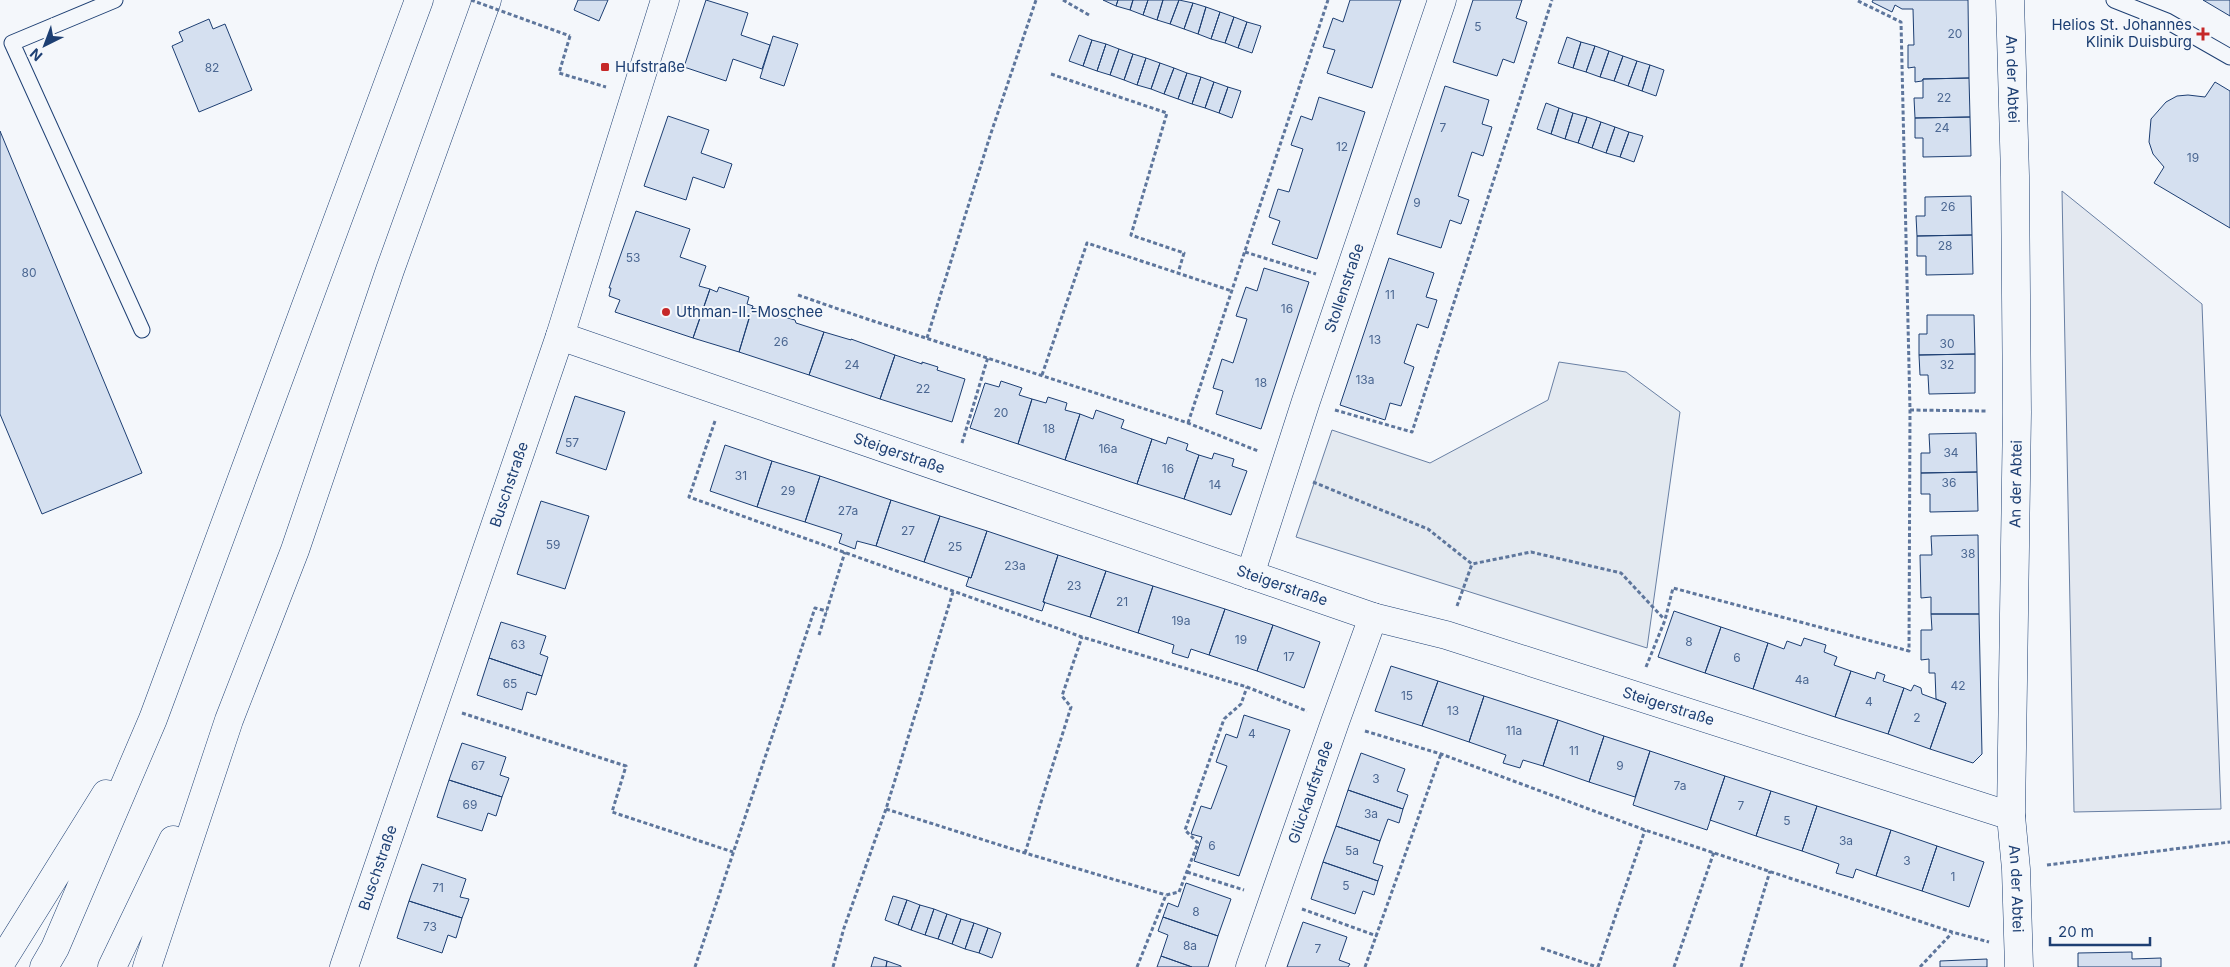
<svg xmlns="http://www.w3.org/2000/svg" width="2230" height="967" viewBox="0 0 2230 967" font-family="Inter,sans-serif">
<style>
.green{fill:#e3e9f0;stroke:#687fa3}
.parking{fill:#e3e8f0;stroke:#687fa3}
.building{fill:#d5e0f0;stroke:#1d3f73}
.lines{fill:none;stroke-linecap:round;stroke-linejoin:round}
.lane-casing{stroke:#1d3f73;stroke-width:17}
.street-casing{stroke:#1d3f73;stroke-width:29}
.secondary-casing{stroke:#1d3f73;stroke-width:29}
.highway-casing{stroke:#1d3f73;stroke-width:29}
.path{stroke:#5e769c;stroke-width:3;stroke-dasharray:4 2.5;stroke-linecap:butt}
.lane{stroke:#f4f7fb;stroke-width:15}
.street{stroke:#f4f7fb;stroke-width:28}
.secondary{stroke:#f4f7fb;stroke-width:28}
.highway{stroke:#f4f7fb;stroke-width:28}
.path-bridge{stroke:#5e769c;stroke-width:3;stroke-dasharray:4 2.5;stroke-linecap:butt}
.poi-dot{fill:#c62828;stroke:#f4f7fb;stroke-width:2}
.labels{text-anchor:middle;stroke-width:4;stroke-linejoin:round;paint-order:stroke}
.number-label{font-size:12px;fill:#4b6792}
.poi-label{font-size:15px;fill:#1d3f73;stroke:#f4f7fb;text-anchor:start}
.street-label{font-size:15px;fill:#1d3f73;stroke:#f4f7fb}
</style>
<rect width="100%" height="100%" fill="#f4f7fb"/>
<path class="green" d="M1559,362L1626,372L1680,412L1647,648L1296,537L1332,430L1430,463L1548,400Z"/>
<path class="parking" d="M2062,191L2202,304L2221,809L2074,812Z"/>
<path class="building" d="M578,0H608L599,21L574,10Z
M706,0L748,13L741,35L770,45L762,69L733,59L726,81L684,67Z
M1103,0H1118L1116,6Z
M1118,0H1133L1130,10L1116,6Z
M1133,0H1148L1143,15L1130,10Z
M1148,0H1163L1157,20L1143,15Z
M1163,0H1179L1170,24L1157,20Z
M1179,0L1193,3L1184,29L1170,24Z
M1350,0H1401L1372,88L1327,73L1335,50L1323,47L1333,18L1343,22Z
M1473,0H1522L1516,18L1527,22L1514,63L1503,59L1497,76L1453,62Z
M1873,0H1968L1969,78L1923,79L1922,81L1915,82V67L1908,68V45H1914L1913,9H1902L1895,5L1892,12L1872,2Z
M2203,0H2230V16Z
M1193,3L1206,7L1198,34L1184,29Z
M1206,7L1220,12L1211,39L1198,34Z
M1220,12L1234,17L1225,43L1211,39Z
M1234,17L1247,22L1238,48L1225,43Z
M209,19L213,29L225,24L252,90L199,112L172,46L183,41L179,32Z
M1247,22L1261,26L1252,53L1238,48Z
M1079,35L1092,40L1083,66L1069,61Z
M773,36L798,44L784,86L760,78Z
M1567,37L1581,42L1573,68L1558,63Z
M1092,40L1106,44L1097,71L1083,66Z
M1581,42L1595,46L1586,72L1573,68Z
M1106,44L1119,49L1110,75L1097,71Z
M1595,46L1609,51L1600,77L1586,72Z
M1119,49L1133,54L1124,80L1110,75Z
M1609,51L1623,56L1614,81L1600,77Z
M1133,54L1146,58L1137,85L1124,80Z
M1623,56L1637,61L1628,86L1614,81Z
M1146,58L1160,63L1151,89L1137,85Z
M1637,61L1650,65L1642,91L1628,86Z
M1160,63L1174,68L1164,94L1151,89Z
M1650,65L1664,70L1656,96L1642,91Z
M1174,68L1187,73L1178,99L1164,94Z
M1187,73L1201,77L1192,104L1178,99Z
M1201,77L1214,82L1205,108L1192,104Z
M1969,78L1970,117L1915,118L1914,98H1923V79Z
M1214,82L1228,87L1219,113L1205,108Z
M2215,82L2230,91V228L2154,183L2164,167L2153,154L2149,142L2151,119L2166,102L2177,96L2188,95L2205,97Z
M1445,86L1489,100L1482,124L1492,127L1483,156L1472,152L1458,196L1469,200L1461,224L1450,220L1441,248L1397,234Z
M1228,87L1241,91L1232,118L1219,113Z
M1319,97L1365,112L1317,259L1272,244L1280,221L1269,217L1278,189L1289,192L1303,149L1291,145L1301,116L1312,120Z
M1546,103L1559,108L1551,134L1537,129Z
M1559,108L1573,113L1565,139L1551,134Z
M1573,113L1587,117L1578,143L1565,139Z
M668,116L709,130L701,153L732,164L724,188L693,177L686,200L644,186Z
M1587,117L1601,122L1592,148L1578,143Z
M1970,117L1971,156L1923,157V138H1915V118Z
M1601,122L1615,127L1606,153L1592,148Z
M1615,127L1629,132L1620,157L1606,153Z
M0,131L142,473L42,514L0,414Z
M1629,132L1643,136L1634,162L1620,157Z
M1971,196L1972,235L1917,236L1916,216H1925V197Z
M636,211L690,229L680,257L706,266L699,286L710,289L693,338L615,312L620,300L609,296L611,288H609Z
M1972,235L1973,274L1926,275V256H1917V236Z
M1389,258L1434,273L1426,297L1437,300L1428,328L1417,324L1404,363L1414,367L1401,406L1390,403L1385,420L1340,405Z
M1264,268L1309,282L1261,429L1216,414L1223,391L1213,388L1222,359L1233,363L1247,319L1236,316L1246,287L1257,291Z
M719,287L749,297L747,304L753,306L739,352L693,338L710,289L717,292Z
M752,308L795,320L796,323L824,332L809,375L739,352Z
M1927,315H1974L1975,354L1919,355V334H1927Z
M824,332L851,340V339L895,355L880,399L809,375Z
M1975,354V393L1929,394L1928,375H1920L1919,355Z
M895,355L922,364V362L938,367L937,370L965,379L952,422L880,399Z
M1001,381L1022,388L1019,395L1032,399L1018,444L970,428L985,383L999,387Z
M575,396L625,412L606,470L556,453Z
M1048,397L1067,403L1065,410L1080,414L1065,460L1018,444L1032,399L1046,403Z
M1096,410L1124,420L1121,428L1152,439L1137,484L1065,460L1080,414L1093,419Z
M1976,433L1977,472L1921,473V453H1930L1929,434Z
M1168,437L1188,444L1186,450L1199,455L1184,499L1137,484L1152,439L1166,444Z
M725,445L772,461L757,507L710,491Z
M1214,453L1234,459L1232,466L1247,471L1231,515L1184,499L1199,455L1212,459Z
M772,461L820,476L805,522L757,507Z
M1977,472L1978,511L1930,512V494H1921V473Z
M820,476L891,500L876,546L857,541L855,549L839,543L842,534L805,522Z
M891,500L940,516L924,562L876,546Z
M541,501L589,516L565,589L517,574Z
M940,516L987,531L971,578L924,562Z
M987,531L1058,555L1043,602H1045L1042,611L966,586L969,577L971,578Z
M1978,535L1979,614H1931V597L1921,598L1920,555H1932L1931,536Z
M1058,555L1106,571L1090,617L1043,602Z
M1106,571L1153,586L1138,633L1090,617Z
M1153,586L1225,609L1209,655L1191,649L1188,658L1172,653L1174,645L1138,633Z
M1225,609L1273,625L1257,671L1209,655Z
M1674,611L1721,627L1705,673L1658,657Z
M1931,614H1979L1982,754L1973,763L1930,749L1946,703L1936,699L1935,673H1929V659L1921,660V630H1932Z
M501,622L546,636L540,654L548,657L542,676L489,658Z
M1273,625L1320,642L1304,688L1257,671Z
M1721,627L1768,643L1753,689L1705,673Z
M1804,638L1826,645L1824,652L1837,657L1834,665L1851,671L1835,717L1753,689L1768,643L1784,649L1787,641L1801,646Z
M489,658L542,676L536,695L527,692L522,710L477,695Z
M1391,666L1438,681L1422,726L1375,711Z
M1851,671L1875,679L1877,672L1885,675L1883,681L1904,688L1888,734L1835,717Z
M1438,681L1484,696L1469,742L1422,726Z
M1914,685L1921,688L1922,694L1946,703L1930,749L1888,734L1904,688L1911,691Z
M1484,696L1558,720L1543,766L1523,760L1520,768L1503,763L1506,755L1469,742Z
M1244,715L1290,730L1239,876L1194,861L1202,837L1191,834L1201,806L1211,809L1227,766L1216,762L1226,734L1237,738Z
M1558,720L1604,736L1589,782L1543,766Z
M1604,736L1650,751L1635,797L1589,782Z
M462,743L506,757L500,775L509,778L502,797L449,780Z
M1650,751L1725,776L1707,830L1633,805Z
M1361,753L1405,769L1397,791L1408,795L1403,809L1348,790Z
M1725,776L1771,791L1756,836L1710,820Z
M449,780L502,797L496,816L488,813L482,831L437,817Z
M1348,790L1403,809L1399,823L1388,819L1380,841L1336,826Z
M1771,791L1817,806L1802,851L1756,836Z
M1817,806L1891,830L1876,876L1856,869L1853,878L1836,873L1839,864L1802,851Z
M1336,826L1380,841L1373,863L1383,866L1378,881L1323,862Z
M1891,830L1937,846L1922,891L1876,876Z
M1937,846L1984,862L1969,907L1922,891Z
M1323,862L1378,881L1374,895L1363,891L1355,914L1311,899Z
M422,864L466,879L460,897L469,899L462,918L409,901Z
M1186,883L1231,899L1218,936L1163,917L1168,903L1178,907Z
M893,896L907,900L898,925L885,920Z
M907,900L920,905L911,930L898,925Z
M409,901L462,918L456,938L448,935L442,953L397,938Z
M920,905L934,909L925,935L911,930Z
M934,909L947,914L938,939L925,935Z
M947,914L961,919L952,944L938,939Z
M1163,917L1218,936L1208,967H1192L1161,956L1168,935L1158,931Z
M961,919L974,923L965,949L952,944Z
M1303,922L1347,937L1339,960L1350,964L1348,967H1287Z
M974,923L988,928L979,953L965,949Z
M988,928L1001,933L992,958L979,953Z
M2132,952V959L2161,958V967H2078V953Z
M1161,956L1192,967H1157Z
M874,957L887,961L886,967H871Z
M1987,959V967H1940V961Z
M887,961L901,966V967H886Z"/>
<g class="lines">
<g class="lane-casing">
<path id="lane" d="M115,0L12,43L142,330
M2114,0L2167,21L2230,57"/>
</g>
<g class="street-casing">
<g id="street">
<path id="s1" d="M2010,0L2015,176L2017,412L2011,816L2016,869L2019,967"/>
<path id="s2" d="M560,336L1373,617L1446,635L2011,816"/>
<path id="s3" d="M1250,575L1306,401L1442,0"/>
<path id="s4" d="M1250,967L1335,722L1373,617"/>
</g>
</g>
<g class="secondary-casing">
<g id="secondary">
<path id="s5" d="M344,967L560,336L665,0"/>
</g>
</g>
<g class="highway-casing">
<path id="highway" d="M0,964L106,794
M44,967L55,948L153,719L419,0
M112,967L173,840
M147,967L229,720L295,550L390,270L487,0"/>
</g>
<path class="path" d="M1063,0L1089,15
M570,36L559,73L606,87
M1051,74L1167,113L1131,235L1184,253L1178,273
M1245,252L1316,274
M798,295L864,318L1188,423L1258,451
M927,338L990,136L1036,0
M1042,375L1087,243L1232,291
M1335,410L1412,432L1552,0
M1910,410L1987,411
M715,421L689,497L1082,637L1247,687L1307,711
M1188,423L1328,0
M962,443L988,357
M1313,482L1428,529L1472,564L1531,552L1621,573L1664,619
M1457,606L1472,564
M819,635L845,552
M1646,667L1665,620L1673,588L1909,651L1910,410L1901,22L1856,0
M462,713L626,766L612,812L733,852
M1365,731L1441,754L1645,830L1952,932L1989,942
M886,809L1025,853L1166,895
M1025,853L1071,707L1062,696L1082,637
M2047,865L2230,842
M1187,872L1244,890
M1302,909L1377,936
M1541,948L1597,967
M695,967L815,608L827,611
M833,967L844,928L886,809L953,592
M1137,967L1166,895L1179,892L1198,843L1185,830L1224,719L1241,704L1247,687
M1365,967L1441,754
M1598,967L1645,830
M1674,967L1714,852
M1741,967L1770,871
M1920,967L1952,933"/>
<use href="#lane" class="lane"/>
<use href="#street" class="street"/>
<use href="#secondary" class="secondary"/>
<use href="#highway" class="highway"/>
<path class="path-bridge" d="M471,0L570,36"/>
</g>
<g class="poi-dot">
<path d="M2200.5 26.5h5v5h5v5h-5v5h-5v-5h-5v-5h5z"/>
<rect x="600" y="62" width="10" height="10" rx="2.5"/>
<circle cx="666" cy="312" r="5"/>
</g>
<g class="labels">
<g class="number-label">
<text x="1478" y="31">5</text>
<text x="1955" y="38">20</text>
<text x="212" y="72">82</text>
<text x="1944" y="102">22</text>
<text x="1443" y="132">7</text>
<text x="1942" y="132">24</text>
<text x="1342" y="151">12</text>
<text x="2193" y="162">19</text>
<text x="1417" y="207">9</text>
<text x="1948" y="211">26</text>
<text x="1945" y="250">28</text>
<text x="633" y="262">53</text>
<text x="29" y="277">80</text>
<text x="1390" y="299">11</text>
<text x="1287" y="313">16</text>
<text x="1375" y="344">13</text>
<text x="781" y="346">26</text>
<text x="1947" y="348">30</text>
<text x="852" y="369">24</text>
<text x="1947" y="369">32</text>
<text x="1365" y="384">13a</text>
<text x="1261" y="387">18</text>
<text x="923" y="393">22</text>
<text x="1001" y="417">20</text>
<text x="1049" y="433">18</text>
<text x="572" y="447">57</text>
<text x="1108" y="453">16a</text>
<text x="1951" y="457">34</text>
<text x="1168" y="473">16</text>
<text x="741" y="480">31</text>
<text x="1949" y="487">36</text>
<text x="1215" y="489">14</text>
<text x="788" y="495">29</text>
<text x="848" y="515">27a</text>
<text x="908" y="535">27</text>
<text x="553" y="549">59</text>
<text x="955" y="551">25</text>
<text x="1968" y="558">38</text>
<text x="1015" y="570">23a</text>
<text x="1074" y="590">23</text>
<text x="1122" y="606">21</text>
<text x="1181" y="625">19a</text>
<text x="1241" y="644">19</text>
<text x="1689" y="646">8</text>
<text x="518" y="649">63</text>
<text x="1289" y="661">17</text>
<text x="1737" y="662">6</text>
<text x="1802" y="684">4a</text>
<text x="510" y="688">65</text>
<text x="1958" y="690">42</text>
<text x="1407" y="700">15</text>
<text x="1869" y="706">4</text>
<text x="1453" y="715">13</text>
<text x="1917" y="722">2</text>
<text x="1514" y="735">11a</text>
<text x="1252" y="738">4</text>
<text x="1574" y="755">11</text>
<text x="478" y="770">67</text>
<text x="1620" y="770">9</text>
<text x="1376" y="783">3</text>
<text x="1680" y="790">7a</text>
<text x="470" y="809">69</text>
<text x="1741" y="810">7</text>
<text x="1371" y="818">3a</text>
<text x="1787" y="825">5</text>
<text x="1846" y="845">3a</text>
<text x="1212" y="850">6</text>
<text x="1352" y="855">5a</text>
<text x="1907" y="865">3</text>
<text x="1953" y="881">1</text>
<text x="1346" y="890">5</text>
<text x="438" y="892">71</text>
<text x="1196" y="916">8</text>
<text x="430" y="931">73</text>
<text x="1190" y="950">8a</text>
<text x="1318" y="953">7</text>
</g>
<g class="poi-label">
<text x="2192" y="30" text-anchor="end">Helios St. Johannes<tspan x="2192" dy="17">Klinik Duisburg</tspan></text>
<text x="615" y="72">Hufstraße</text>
<text x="676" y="317">Uthman-II.-Moschee</text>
</g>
<g class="street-label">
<text dy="5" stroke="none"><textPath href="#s1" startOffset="79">An der Abtei</textPath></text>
<text dy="5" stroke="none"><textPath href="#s3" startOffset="302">Stollenstraße</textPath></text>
<text dy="5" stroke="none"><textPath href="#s2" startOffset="359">Steigerstraße</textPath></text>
<text transform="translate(2016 484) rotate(-89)" y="5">An der Abtei</text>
<text dy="5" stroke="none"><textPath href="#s5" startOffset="510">Buschstraße</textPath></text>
<text dy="5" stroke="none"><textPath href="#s2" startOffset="764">Steigerstraße</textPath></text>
<text dy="5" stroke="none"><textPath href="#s2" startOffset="1169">Steigerstraße</textPath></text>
<text dy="5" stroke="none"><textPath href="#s4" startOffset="185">Glückaufstraße</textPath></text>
<text dy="5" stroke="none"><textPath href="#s5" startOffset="105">Buschstraße</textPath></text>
<text dy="5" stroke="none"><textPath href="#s1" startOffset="889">An der Abtei</textPath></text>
</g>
</g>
<g transform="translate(45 45) rotate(222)" stroke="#f4f7fb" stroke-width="4" paint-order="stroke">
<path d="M0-4L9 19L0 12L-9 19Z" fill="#1d3f73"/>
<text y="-8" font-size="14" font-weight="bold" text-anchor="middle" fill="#1d3f73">N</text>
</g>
<path d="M2050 937v8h100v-8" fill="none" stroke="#1d3f73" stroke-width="2.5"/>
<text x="2058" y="937" font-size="15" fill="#1d3f73" stroke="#f4f7fb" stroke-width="4" paint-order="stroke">20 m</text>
</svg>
